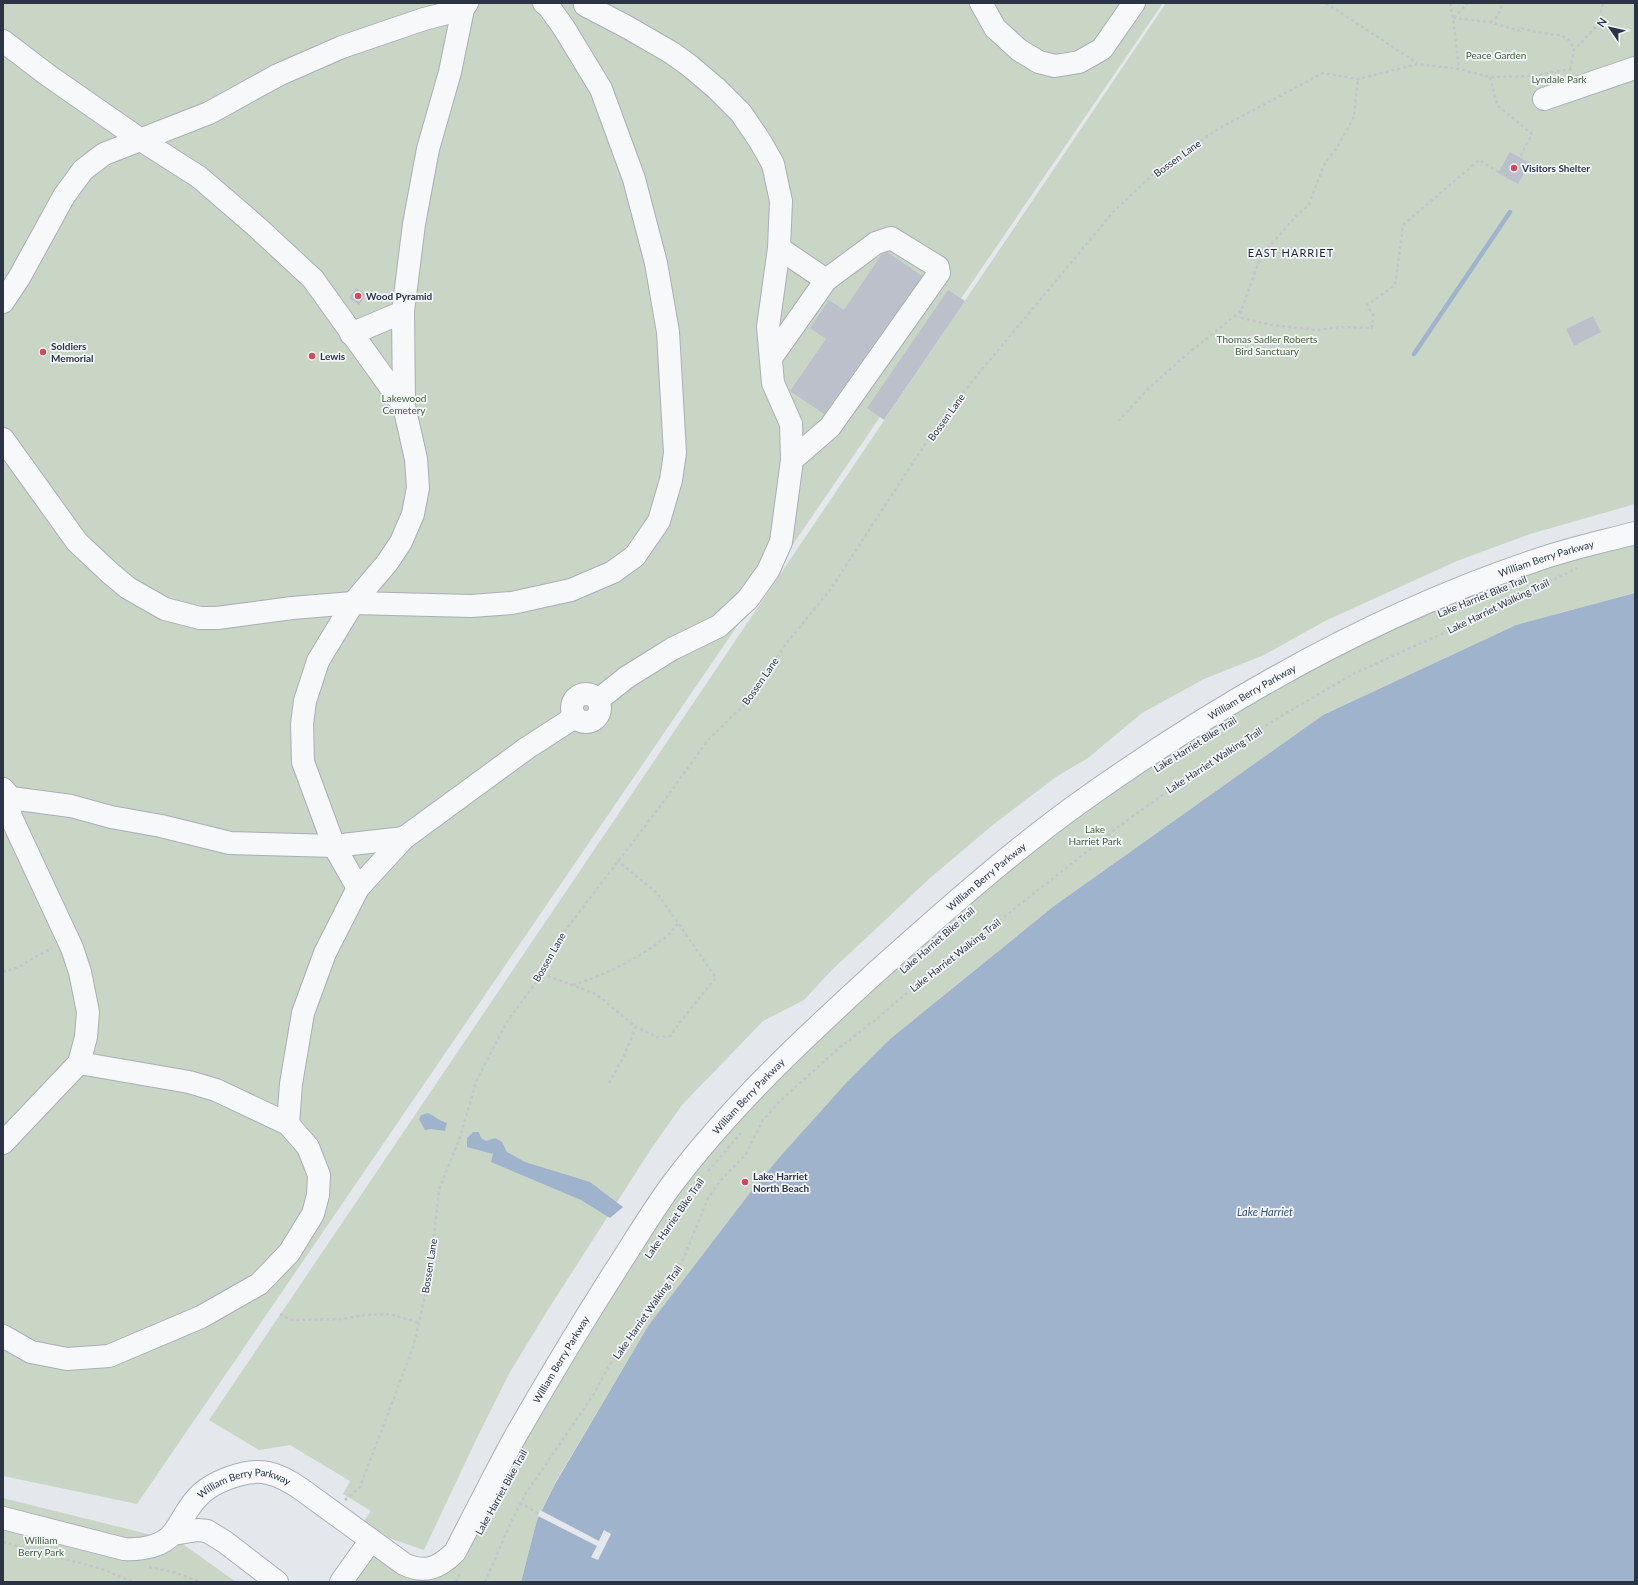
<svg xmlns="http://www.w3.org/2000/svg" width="1638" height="1585" viewBox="0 0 1638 1585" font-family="Lato,sans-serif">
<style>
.green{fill:#c9d6c5}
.water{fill:#9fb4cc}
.pier{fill:#e4e7ec}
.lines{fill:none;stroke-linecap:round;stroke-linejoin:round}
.stream{stroke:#9fb4cc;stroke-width:4.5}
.building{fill:#bbc0ca}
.minor-casing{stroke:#a9aeb7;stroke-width:24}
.path{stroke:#c2c5cb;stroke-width:2.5;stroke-dasharray:3 3;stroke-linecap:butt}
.minor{stroke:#f7f8fa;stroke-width:22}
.poi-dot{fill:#d1495b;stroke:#f4f6f9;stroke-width:1.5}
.labels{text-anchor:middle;stroke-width:3.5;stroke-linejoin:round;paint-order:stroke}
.park-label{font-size:10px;fill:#3f6138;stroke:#f4f6f9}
.street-label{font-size:10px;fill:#2b3445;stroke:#f4f6f9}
.poi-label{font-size:10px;font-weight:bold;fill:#2b3445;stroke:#f4f6f9;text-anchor:start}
.neighbourhood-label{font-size:11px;letter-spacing:1px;fill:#1d2536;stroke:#f4f6f9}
.water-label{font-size:11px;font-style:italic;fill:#34527a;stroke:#f4f6f9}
</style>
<rect width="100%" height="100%" fill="#e4e7ec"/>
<path class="green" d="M3,3H1163L137,1504L3,1476Z
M1166,3H1635V504L1530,534L1457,561L1325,621L1264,655L1204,679L1142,713L1088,758L1056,777L994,824L930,878L832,970L804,1000L763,1021L682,1105L651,1149L546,1313L510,1372L475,1442L424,1550L389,1538L364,1521L371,1511L343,1494L350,1481L290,1445L259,1450L209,1420Z
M1635,533V593L1516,625L1323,715L1054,906L890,1039L777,1160L749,1194L648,1326L555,1483L537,1520L521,1582H341L371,1540L435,1567L513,1440L727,1118L1077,804L1389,619Z
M3,1498L180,1542L236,1582H3Z"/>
<path class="water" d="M1635,593V1582H521L537,1520L555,1484L648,1326L749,1194L777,1160L848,1081L890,1039L1054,906L1323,715L1516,625Z
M428,1113C435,1116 439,1121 447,1123L445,1131L431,1129L425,1130L419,1119L421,1115Z
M473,1132H479L481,1138L486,1141L495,1138L502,1142L507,1152L525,1162L590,1182L623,1207L610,1218L581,1200L491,1162L493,1154L467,1147V1138Z"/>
<path class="pier" d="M540,1510L599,1541L604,1530L611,1534L598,1560L591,1557L597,1546L538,1516Z"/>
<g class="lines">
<path class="stream" d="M1414,354L1510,212"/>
</g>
<path class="building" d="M1510,152L1530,163L1518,184L1498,173Z
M887,252L922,276L824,414L790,391L826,339L810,328L829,300L844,310L882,254Z
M356,288L366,294L359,305L349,298Z
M948,290L965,301L884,420L867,408Z
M1593,316L1601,332L1574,346L1566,329Z"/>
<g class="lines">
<g class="minor-casing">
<g id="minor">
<path d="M981,3L995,28L1019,50L1039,62L1055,66L1079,62L1102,49L1134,3"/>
<path d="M585,5L627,27L672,53L690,66L717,89L741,113L760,141L773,164L781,201L779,248L768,327L773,383L791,424L792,460L781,542L768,571L748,599L719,626L672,649L627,677L598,700"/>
<path d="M3,41L49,76L141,140L199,177L257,227L313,279L404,406"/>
<path d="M1544,99L1635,68"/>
<path d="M779,248L826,280"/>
<path d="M3,302L19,278L64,196L83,170L104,154L209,113L278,75L342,47L424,19L463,9"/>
<path d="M351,334L403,312"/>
<path d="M771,358L826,280L876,243L891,238L938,267L939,273L830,427L792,460"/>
<path d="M3,439L77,542L110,573L128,588L165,609L200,618H217L292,608L353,603L471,606L512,603L571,590L613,572L635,556L659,521L671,480L675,453L668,332L656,263L634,179L601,89L564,28L549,7L544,3"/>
<circle cx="586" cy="708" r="14"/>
<path d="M3,789L11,798L71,806L111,817L161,826L230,843L334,846L404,838"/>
<path d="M358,888L334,846L303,762L302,724L305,701L318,661L353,603L387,563L401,542L413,514L418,488L416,459L404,406L403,312L414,224L428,149L450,72L463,9L467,3"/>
<path d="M288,1124L291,1084L303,1013L325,953L358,888L404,838L527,748L575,717"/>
<path d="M3,1143L79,1063L86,1037L88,1012L80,972L72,948L10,815L11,798"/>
<path d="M3,1336L31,1352L67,1359L109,1356L201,1317L259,1284L289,1253L313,1214L318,1195L319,1175L308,1147L288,1124L216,1090L189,1082L79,1063"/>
<path id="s1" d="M3,1518L124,1549C141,1550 163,1547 174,1532C182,1521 187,1509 196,1499C210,1482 247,1468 268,1473C281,1476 291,1482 301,1489L404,1564C425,1574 439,1568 455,1552C475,1514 494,1475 515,1437C547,1381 580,1326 615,1271C634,1242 652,1211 673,1183C731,1106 803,1039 874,974C940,915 1007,855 1079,803C1216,705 1373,615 1534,561C1567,549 1601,542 1635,533"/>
<path d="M173,1534L198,1530L207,1531L225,1542L277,1582"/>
<path d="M341,1582L371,1540"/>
</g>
</g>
<path class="path" d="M1326,3L1417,63
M1450,3L1453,18L1459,69
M1453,18L1490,22L1520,31L1521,28C1528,30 1535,32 1543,33C1557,36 1568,32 1574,50
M1454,18L1468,3
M1490,22C1498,18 1500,11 1502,3
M1570,69L1574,50L1594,29L1600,16L1603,3
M1490,77L1497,105L1532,134L1520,157
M1241,311L1242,318L1272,325L1317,330L1340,327L1372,328L1373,315L1367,305L1395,285L1403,225L1479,160L1508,178
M1118,421L1148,389L1186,355L1241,311L1261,256L1297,215L1308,206L1325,163L1338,146L1354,117L1358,79
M3,972L19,967L33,958L52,948
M542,974L596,994L636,1027L657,1037L670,1036L691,1008L716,978L658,894L618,861
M573,985C606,975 639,958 666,937C671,933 674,928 678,923
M609,1083L623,1058L636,1027
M708,1171L741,1133
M280,1314L290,1320L341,1319L366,1315L390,1314L419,1323
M345,1500L360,1487L413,1348L430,1274L439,1190L460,1137L477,1079L507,1022L542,974L558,940L658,809L708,740L746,703L788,641L830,590L944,415L1115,210L1159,169L1218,129L1323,73L1358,79L1418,64L1459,69L1490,77L1531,76L1572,69
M520,1503L538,1513
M3,1542L102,1569L133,1582
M149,1567L173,1572L200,1582
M456,1582L460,1573
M485,1582L511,1522L526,1493L594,1394L607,1369L648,1306L682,1262L708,1198L721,1180L746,1154L763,1120L780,1101L839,1048L874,1021L941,964L995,924L1122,824L1209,762L1278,718L1353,674L1470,621L1577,568"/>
<use href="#minor" class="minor"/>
</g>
<g class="poi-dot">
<circle cx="1514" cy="168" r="4"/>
<circle cx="358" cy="296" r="4"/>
<circle cx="43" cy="352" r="4"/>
<circle cx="312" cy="356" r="4"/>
<circle cx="745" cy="1182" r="4"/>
</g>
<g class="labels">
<g class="park-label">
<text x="1496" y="59">Peace Garden</text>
<text x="1559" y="83">Lyndale Park</text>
<text x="1267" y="343">Thomas Sadler Roberts<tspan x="1267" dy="12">Bird Sanctuary</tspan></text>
<text x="404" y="402">Lakewood<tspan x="404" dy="12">Cemetery</tspan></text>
<text x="1095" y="833">Lake<tspan x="1095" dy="12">Harriet Park</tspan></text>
<text x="41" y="1544">William<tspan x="41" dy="12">Berry Park</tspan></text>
</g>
<g class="street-label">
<text transform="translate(1177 158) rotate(-36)" y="4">Bossen Lane</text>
<text transform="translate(946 417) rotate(-54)" y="4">Bossen Lane</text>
<text dy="4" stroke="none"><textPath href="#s1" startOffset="2036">William Berry Parkway</textPath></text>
<text transform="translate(1482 596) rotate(-22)" y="4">Lake Harriet Bike Trail</text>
<text transform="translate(1498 606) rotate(-26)" y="4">Lake Harriet Walking Trail</text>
<text transform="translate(760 681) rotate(-55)" y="4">Bossen Lane</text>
<text dy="4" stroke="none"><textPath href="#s1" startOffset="1712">William Berry Parkway</textPath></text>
<text transform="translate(1195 744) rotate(-32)" y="4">Lake Harriet Bike Trail</text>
<text transform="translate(1214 760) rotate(-33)" y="4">Lake Harriet Walking Trail</text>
<text dy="4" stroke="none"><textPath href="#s1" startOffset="1388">William Berry Parkway</textPath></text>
<text transform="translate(937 940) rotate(-41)" y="4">Lake Harriet Bike Trail</text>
<text transform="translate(955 955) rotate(-38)" y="4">Lake Harriet Walking Trail</text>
<text transform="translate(549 957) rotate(-60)" y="4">Bossen Lane</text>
<text dy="4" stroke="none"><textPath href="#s1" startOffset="1064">William Berry Parkway</textPath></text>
<text transform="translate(674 1218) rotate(-55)" y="4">Lake Harriet Bike Trail</text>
<text transform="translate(429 1266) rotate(-81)" y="4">Bossen Lane</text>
<text transform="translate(647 1312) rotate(-55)" y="4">Lake Harriet Walking Trail</text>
<text dy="4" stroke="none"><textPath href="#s1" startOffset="740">William Berry Parkway</textPath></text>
<text dy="4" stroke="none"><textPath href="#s1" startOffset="273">William Berry Parkway</textPath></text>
<text transform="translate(501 1492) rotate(-61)" y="4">Lake Harriet Bike Trail</text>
</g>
<g class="poi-label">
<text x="1522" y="172">Visitors Shelter</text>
<text x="366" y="300">Wood Pyramid</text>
<text x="51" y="350">Soldiers<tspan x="51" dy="12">Memorial</tspan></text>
<text x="320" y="360">Lewis</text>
<text x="753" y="1180">Lake Harriet<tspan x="753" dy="12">North Beach</tspan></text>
</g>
<g class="neighbourhood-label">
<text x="1291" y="257">EAST HARRIET</text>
</g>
<g class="water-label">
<text x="1265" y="1216">Lake Harriet</text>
</g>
</g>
<rect width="1638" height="1585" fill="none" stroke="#2b3445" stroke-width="8"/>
<g transform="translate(1610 28) rotate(304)" stroke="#f4f6f9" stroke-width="3" paint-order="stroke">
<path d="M0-3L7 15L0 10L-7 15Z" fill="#2b3445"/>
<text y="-6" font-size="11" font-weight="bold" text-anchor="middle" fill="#2b3445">N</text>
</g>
</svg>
